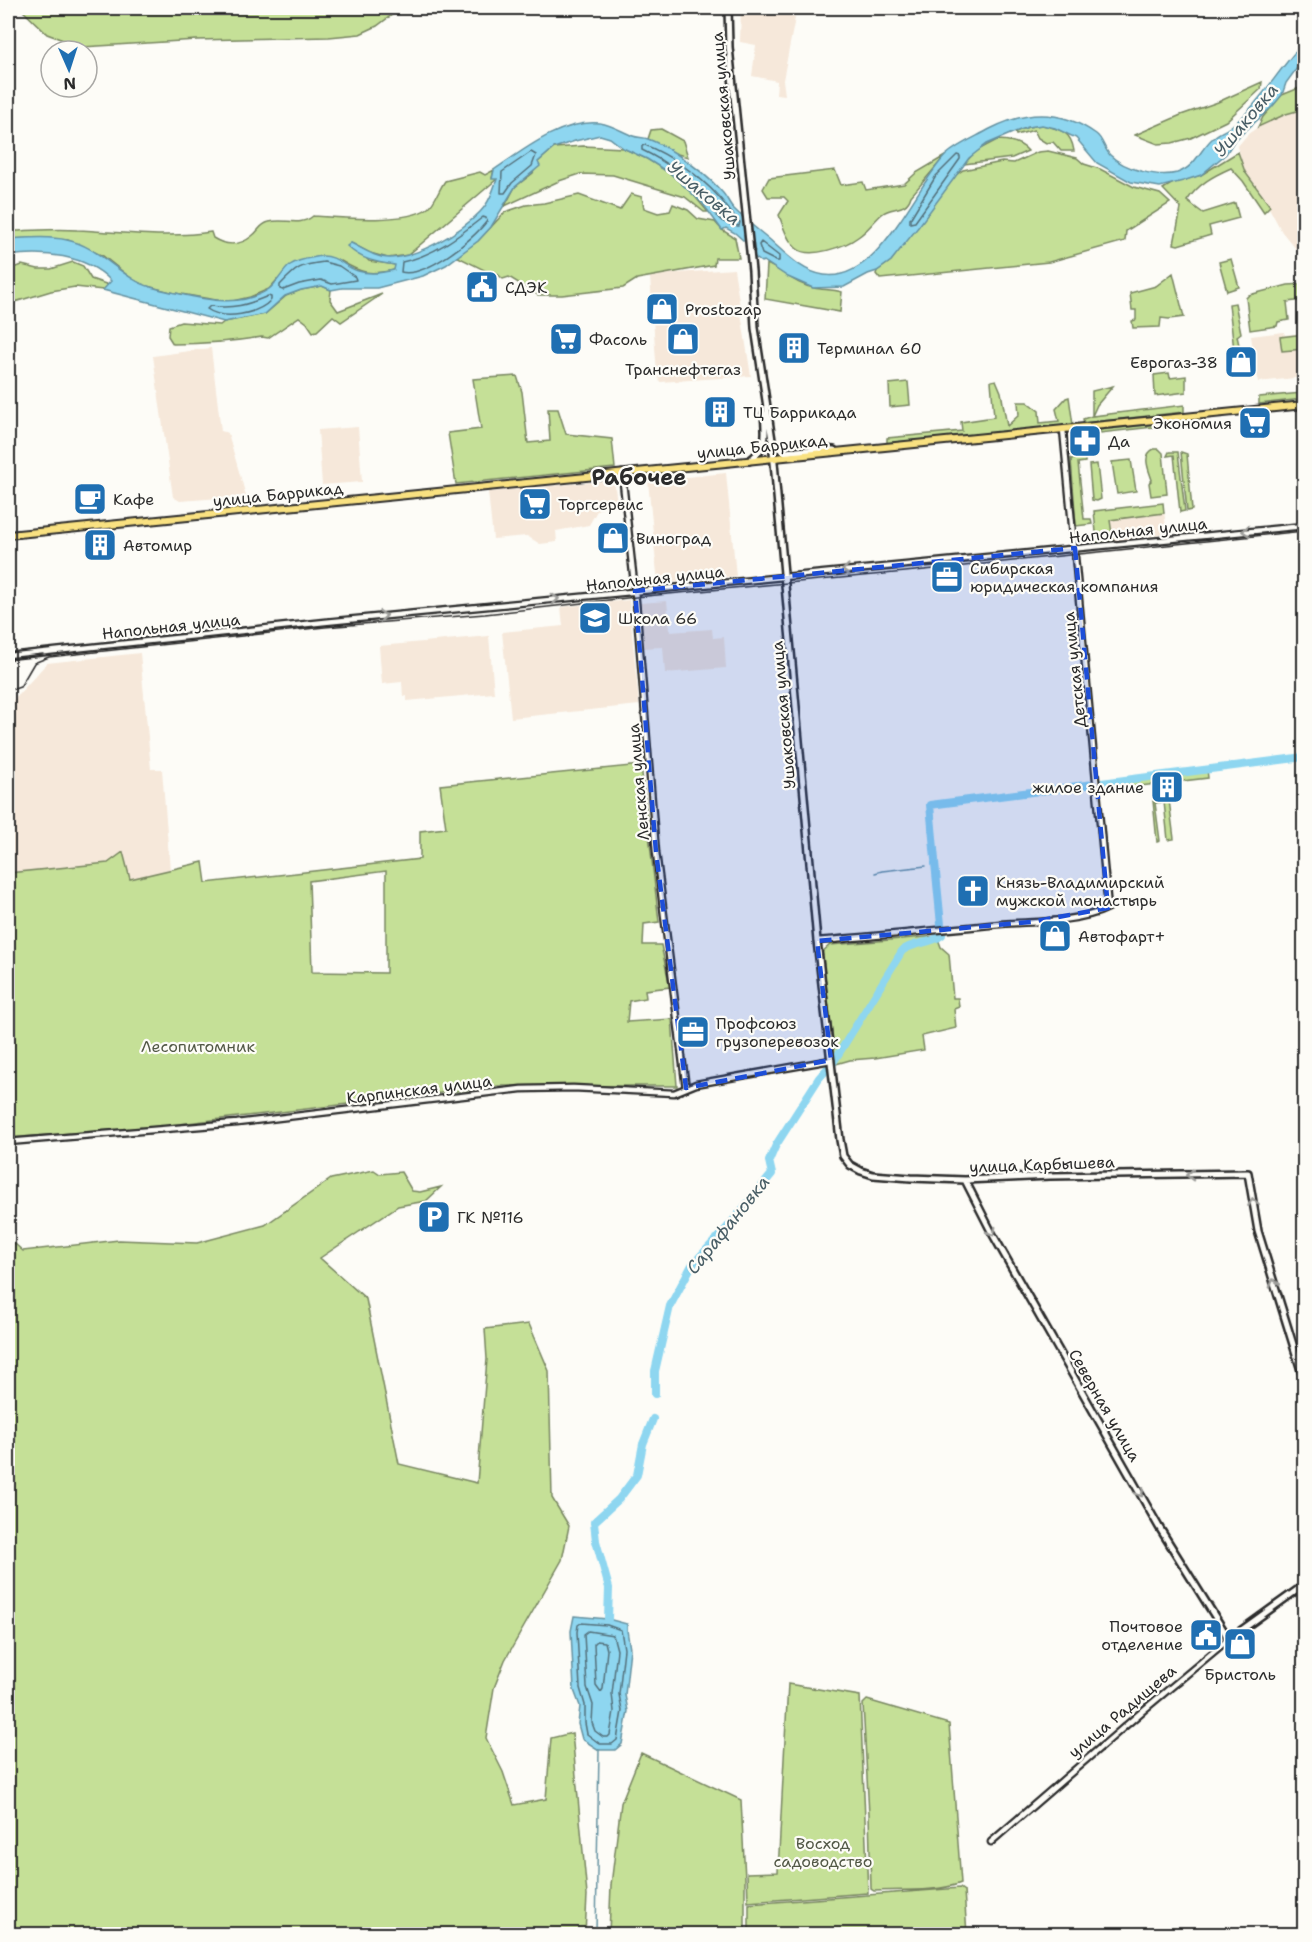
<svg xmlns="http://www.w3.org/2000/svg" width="1312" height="1942" viewBox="0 0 1312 1942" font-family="'Shantell Sans',sans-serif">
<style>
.built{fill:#f6e8da}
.green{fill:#c5e097;stroke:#788661;stroke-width:1.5;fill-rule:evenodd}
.water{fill:#8ed6f0;stroke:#6692a1;stroke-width:1.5}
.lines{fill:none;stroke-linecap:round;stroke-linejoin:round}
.shore{stroke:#536f7a;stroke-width:1.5}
.stream{stroke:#6692a1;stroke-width:1.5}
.river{stroke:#8ed6f0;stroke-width:8}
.tertiary-casing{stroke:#2b2b2b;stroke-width:9}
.secondary-casing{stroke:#2b2b2b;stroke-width:10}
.primary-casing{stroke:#2b2b2b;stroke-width:10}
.tertiary{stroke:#fdfcf7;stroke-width:4.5}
.secondary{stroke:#fdfcf7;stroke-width:5}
.primary{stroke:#f9e181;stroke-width:6}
.tram{stroke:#2b2b2b;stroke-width:1.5}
.oneway{stroke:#9e9e9b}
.marked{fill:#1d4ed8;fill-opacity:0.2;stroke:#1d4ed8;stroke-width:4.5;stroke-dasharray:12 8;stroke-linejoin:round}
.labels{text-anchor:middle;stroke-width:4.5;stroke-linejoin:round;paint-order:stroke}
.street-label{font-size:16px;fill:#2b2b2b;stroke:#fdfcf7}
.poi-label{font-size:16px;fill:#2b2b2b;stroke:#fdfcf7;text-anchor:start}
.park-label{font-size:16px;fill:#525846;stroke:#fdfcf7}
.water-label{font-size:18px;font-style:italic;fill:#495e66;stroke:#fdfcf7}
.district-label{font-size:22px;font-weight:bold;fill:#2b2b2b;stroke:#fdfcf7}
</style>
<rect width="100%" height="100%" fill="#fdfcf7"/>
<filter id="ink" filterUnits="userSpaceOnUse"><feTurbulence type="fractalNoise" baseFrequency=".0167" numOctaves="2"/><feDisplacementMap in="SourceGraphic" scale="12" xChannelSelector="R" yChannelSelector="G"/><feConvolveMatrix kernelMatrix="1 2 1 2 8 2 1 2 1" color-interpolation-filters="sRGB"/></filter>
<g filter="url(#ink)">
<path class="built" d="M741,8H791L790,16L795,18L783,80L785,95L776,94L777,81L752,76L756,45L740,42Z
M1304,109V262H1303L1300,254L1282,232L1260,191L1245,172L1237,147L1248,134L1258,127L1286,114Z
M734,269L751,376L660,382L657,375L650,277L663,274Z
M1284,332L1285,335L1304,333V377L1258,382L1251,336Z
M211,348L221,431L228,433L246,496L180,501L173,497L153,356Z
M358,427L362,482L322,485L318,430Z
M726,473L736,576L658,584L648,481Z
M614,480L617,503L604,505L602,509H598L589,525L556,531L557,542L540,544L527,536L493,539L488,492Z
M1163,503L1167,534L1097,543L1094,511Z
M629,600L639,705L511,718L502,632L563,626L561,607Z
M667,601L670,632L712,629L713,638L724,637L726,668L665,673L663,647L643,648L640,603Z
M489,636L494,693L407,701V696L403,697L402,682L382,684L379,646Z
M140,653L151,769H162L170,870L130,879L123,853L108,863L8,873V706L47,663Z"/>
<path class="green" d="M20,8H401L377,26L360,34L329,37L197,40L82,47L47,34Z
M1262,82L1261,89L1226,121L1191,138L1172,143L1158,144L1135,135L1181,115L1218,102Z
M1304,86V109L1286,114L1258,127L1263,117L1282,95Z
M1042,125C1060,129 1071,131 1074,151H1061L1053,142L1046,143L1038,138L1034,130L1016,135L1015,132L1028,127Z
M661,129L683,141L688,157L674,153L648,139L651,130Z
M997,140C1008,140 1021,142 1028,151L1012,158L964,164L976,151Z
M583,146L623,148L647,159L671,174L692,193L708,212H704L685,197L613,175L580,174L559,181L505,206L515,187L533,173L538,162L554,148Z
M1048,151L1077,158L1084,164L1100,169L1134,187L1160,194L1170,203L1126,231L1125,241L1049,262L880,279L876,274L877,271L891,261L956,175L963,170L1002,162L1014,163L1038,152Z
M1238,152L1245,172L1270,206L1264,212L1243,181L1231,168C1213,176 1198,184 1187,201L1203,213L1235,203L1239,218L1209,226L1211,235L1178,245L1174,244L1181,208L1163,189L1173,183L1201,175Z
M945,156L911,196C906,213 892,205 882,214C873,222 867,231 858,237C846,246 809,260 796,248C787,240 783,226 779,215L788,201L784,197H768L763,189L769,178L835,170L841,185L863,182L866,190L904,184L916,173Z
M494,170L492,178L497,179L408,255L388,258L370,253L351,243L369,261L396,265L394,270C370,275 362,274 341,261L277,280L269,289L250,297L228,302L175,293L143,285L132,279L103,256L68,240L38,238L8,239V231C31,231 54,228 77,230C121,232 168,239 211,232L213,238C226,246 240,246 252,236C259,231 260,224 269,222C285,218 300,227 313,216C340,218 407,224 428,208C435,203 439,189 445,181L480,172L485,175Z
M631,194L642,197L644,208L658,213L670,211L673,204L688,210L698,219L715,222L722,230L735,238L739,258H715L714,265L637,279L623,288L562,295H538L509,277L503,279L495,272L492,274L456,256L478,241L505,212L526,205L544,203L579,195L620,210Z
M1231,259L1239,287L1227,291L1219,262Z
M73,262L83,266L91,279L109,285L103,290L75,287L51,291L8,304V265L17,267L22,265L38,269H51Z
M767,264C783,271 796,285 814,288C823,290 832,289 842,292L840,312L765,299Z
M1173,273L1184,317L1169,319L1161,318L1160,327L1133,328L1132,321L1136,320V310H1132L1130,293L1156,286Z
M1304,284V300L1287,302L1289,320L1278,322L1277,326L1250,330L1246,298L1249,295L1288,285Z
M322,286L331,290L330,300L338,311L382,294L341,322L333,316L317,331L313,332L307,323L299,317L268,338L262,337C230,342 205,344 173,344L168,336L169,326L181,322L220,325L224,322L265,314L286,296L301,290Z
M1235,303L1241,333L1237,336L1239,345L1243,347L1244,359L1235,360L1229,304Z
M1304,334V349L1282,351L1280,337Z
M1169,373L1170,378L1186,376V392L1155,396L1154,375Z
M517,376L522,392L528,443L550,441L548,409H558L566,434L612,439L615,468L456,484L448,433L481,429L473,379Z
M996,380L1001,392L1007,426L1019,415L1018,402H1027L1039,411L1040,423L1059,421L1056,409L1066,398L1069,397L1073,425L887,443V438L962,431L961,422L994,417L991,381Z
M908,382L910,405L890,407L889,384Z
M1113,386L1097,405L1092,416L1184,405V412L1084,423L1083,419L1092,416V391Z
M1302,393V399L1259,404V397Z
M1181,421L1180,424L1100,433V430Z
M1154,449H1159L1163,453L1167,494L1151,496L1149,483L1152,480C1149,470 1141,455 1154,449Z
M1169,452H1178L1185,511L1180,512L1174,455L1167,456Z
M1181,452L1187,454L1192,510L1187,511Z
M1085,457V462L1078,463L1084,519H1091L1092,524L1076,526L1071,459Z
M1131,460L1136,491L1117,494L1112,462Z
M1097,464L1101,499L1097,501L1092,500L1089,465Z
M1163,503L1164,513L1110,520L1113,541L1097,543L1094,511Z
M641,765L659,922L644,924L643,945H661L670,987L645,990L646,998L629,1001L627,1022L672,1019L677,1086H499L162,1126L8,1138V873L108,863L123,852L130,879L203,862L206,883L420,859V831L446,828L440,785ZM386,871V973L312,972L309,881Z
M1207,769L1208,778L1123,788L1122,781Z
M1167,799L1169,800L1174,839L1168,840L1164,802L1155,803L1160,841L1157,842L1153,801Z
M937,936L941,947L949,954L953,998H958L959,1007L954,1009L956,1028L922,1036L924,1050L875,1058L850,1060L836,1064L822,952L830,945Z
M374,1170L380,1174L401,1172L412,1191L420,1192L441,1187L426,1201L398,1206L320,1258L366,1299L399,1464L477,1483L487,1359L485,1329L529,1324L549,1371L552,1498L569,1526L562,1560L505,1660L494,1688L486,1738L503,1772L514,1805L546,1799L551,1738L572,1733L587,1895L585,1934H8V1238L23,1251L119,1240L197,1243L265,1225L331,1179Z
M788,1684L860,1696L868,1893L748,1902L747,1873L778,1872Z
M867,1700L949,1724L961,1883C940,1892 898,1890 874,1891L871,1889L869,1814L863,1704Z
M641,1753L741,1800L745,1879V1934H609L611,1885L621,1803Z
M960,1888L964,1891L967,1934H749V1904Z"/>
<path class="water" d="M1304,42V61L1297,68L1286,83L1282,95L1272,107L1234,141L1226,154L1201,175L1183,181L1160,187L1131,182L1097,163L1076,138L1055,128L1042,125L1028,127L1015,132L987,144L969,158L919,226L891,261L877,271L868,274L844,287L813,288L788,277L764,261L761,262L753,256L755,251L735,233L726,228L722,230L703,204L671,174L647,159L623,148L610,138L600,135L575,141L554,148L538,162L540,166L515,187L491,227L478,241L446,265L423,276L377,288H342L331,290L322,286L301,290L285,296L265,314L224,322L103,290L111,281C86,254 42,251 8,256V239C27,238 48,236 67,240C93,245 111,266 133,279C145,287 162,290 176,293C207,300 241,308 269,289C277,283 282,272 290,265C298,259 311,258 321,256C336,255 345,267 358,271C370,275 382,273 394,270L395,265C376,262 361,260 347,246L351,243C363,249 376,258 390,258C418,257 461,232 480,212C489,203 493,191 497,179H492L494,170C523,150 562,119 600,123C612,125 621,131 633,136C638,138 643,137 648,139C656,142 667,148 675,153C692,164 709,177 722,192C727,197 729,204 734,209C745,220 757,229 769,239C785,253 802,272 824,275C879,283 914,187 946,155C958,144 976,137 990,129C1026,110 1062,109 1096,134C1103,139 1104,149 1110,155C1124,169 1157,178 1177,173C1196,167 1200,149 1213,138C1218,133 1225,131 1230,127C1237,122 1244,116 1249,110C1269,88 1284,63 1304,42Z
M574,1616L608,1619L627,1624V1630L630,1649L625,1695L628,1711L622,1744L615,1750H599L582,1739L578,1724L580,1706L574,1690L571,1631Z"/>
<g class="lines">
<path class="shore" d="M645,145C670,155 699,175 718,196C726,205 731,214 740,222L739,226C736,226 726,223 722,221C715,217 711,204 705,198C688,178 665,161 642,150V146Z
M531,152L536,155L532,166L512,183L505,193H501L502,172Z
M957,155L960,156V159L915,222L910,223V219L936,176Z
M483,217L486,218L487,221C473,240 425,278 401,272L402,262C433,256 459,236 483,217Z
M761,242L779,256V261H776L762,254L759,245Z
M324,262L339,266L355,277L356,280L332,284L321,280L299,284L283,290L280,289V285C297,267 300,265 324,262Z
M268,296L271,297V300C258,314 224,321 207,309L210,306C233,309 247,305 268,296Z
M581,1623L607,1625L621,1630L624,1649L619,1694L622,1711L617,1740L612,1744H600L587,1734L585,1723V1705L580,1688L577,1632L578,1625Z
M588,1631L613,1635L617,1650L612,1694L614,1711L610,1735L608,1737H603L595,1731L592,1723L593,1705L587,1687L584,1634Z
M597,1641L605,1642L607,1650L603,1689L601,1692L596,1685L594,1644Z"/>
<path class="stream" d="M875,873L882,871L926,866
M596,1934L599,1750"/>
<path class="river" d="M935,860L930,805L1304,757
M833,1063L902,951C914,941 930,945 942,935L935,863
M655,1394V1371L670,1306L692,1265L726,1229L772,1174L769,1161L776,1145L819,1078L827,1069
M608,1619L609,1588L596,1541L594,1522L619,1499L637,1475L643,1444L653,1419"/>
<g class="tertiary-casing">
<path id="tertiary" d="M622,473L636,601L656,852L686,1088
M8,656L325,622L1304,526
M817,941C878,936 939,930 1000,924C1031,922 1081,922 1108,908L1063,429
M8,1142L237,1123L521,1089L573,1088L674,1093L696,1084L831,1060
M991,1842L1145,1709L1229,1639"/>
</g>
<g class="secondary-casing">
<path id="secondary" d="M728,8L729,47L752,271L755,328L772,440L817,941L840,1140L843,1156L850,1165L861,1171L873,1175L911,1178L965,1180L1050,1176L1248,1173L1258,1231L1304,1380
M773,442L784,452L819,449L834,450
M749,461C768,447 766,436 764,414
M965,1180L992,1233L1159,1527L1229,1639L1304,1585"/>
</g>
<g class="primary-casing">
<path id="primary" d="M8,535L1304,405"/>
</g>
<use href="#tertiary" class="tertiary"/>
<use href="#secondary" class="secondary"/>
<use href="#primary" class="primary"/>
<path class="tram" d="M8,658L43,654
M8,691L20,687L34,663L49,657L325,627L485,614L636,597L905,572L1304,531"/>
</g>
<defs><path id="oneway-chevron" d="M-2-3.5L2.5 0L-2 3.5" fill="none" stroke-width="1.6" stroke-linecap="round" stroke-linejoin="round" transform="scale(1.5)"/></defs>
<g class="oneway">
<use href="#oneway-chevron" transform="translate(1246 531) rotate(175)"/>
<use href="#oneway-chevron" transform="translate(846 570) rotate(175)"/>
<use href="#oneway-chevron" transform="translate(555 599) rotate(-6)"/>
<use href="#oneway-chevron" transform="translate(383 616) rotate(-5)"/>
<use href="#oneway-chevron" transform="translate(1190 1175) rotate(179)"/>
<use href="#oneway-chevron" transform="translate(1253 1202) rotate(-100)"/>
<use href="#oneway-chevron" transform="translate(992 1232) rotate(62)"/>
<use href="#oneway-chevron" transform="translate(1274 1283) rotate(-107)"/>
<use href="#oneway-chevron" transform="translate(1140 1493) rotate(60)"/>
</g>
</g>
<path class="marked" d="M1075,548L1108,908L1031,922L817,941L831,1060L686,1088L656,852L635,591Z"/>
<defs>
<g id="civic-square" transform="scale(1.725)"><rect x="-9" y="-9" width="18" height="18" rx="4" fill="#1f6fb2" stroke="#fdfcf7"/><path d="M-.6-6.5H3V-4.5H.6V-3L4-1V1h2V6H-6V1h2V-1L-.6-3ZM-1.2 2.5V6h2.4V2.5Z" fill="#fff"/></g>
<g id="shop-square" transform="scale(1.725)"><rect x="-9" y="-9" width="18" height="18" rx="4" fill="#1f6fb2" stroke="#fdfcf7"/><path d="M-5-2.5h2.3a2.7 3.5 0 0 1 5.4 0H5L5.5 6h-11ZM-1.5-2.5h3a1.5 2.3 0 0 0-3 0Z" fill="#fff"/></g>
<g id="supermarket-square" transform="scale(1.725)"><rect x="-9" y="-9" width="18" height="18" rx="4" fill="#1f6fb2" stroke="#fdfcf7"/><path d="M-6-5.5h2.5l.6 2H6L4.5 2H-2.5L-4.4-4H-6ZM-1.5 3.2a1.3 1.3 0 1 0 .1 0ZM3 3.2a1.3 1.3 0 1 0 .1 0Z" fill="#fff"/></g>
<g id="building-square" transform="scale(1.725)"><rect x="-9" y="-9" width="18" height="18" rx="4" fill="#1f6fb2" stroke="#fdfcf7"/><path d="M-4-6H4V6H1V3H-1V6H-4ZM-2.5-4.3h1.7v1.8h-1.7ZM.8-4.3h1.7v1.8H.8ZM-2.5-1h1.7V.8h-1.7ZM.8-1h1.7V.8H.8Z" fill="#fff"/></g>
<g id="pharmacy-square" transform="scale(1.725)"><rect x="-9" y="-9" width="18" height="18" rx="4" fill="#1f6fb2" stroke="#fdfcf7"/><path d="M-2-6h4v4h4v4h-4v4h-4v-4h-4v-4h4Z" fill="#fff"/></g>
<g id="cafe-square" transform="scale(1.725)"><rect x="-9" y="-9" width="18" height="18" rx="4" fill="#1f6fb2" stroke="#fdfcf7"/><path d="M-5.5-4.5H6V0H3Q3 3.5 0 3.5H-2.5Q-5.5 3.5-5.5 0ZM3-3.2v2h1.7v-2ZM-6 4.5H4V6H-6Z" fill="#fff"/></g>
<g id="office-square" transform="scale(1.725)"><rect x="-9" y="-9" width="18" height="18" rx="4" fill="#1f6fb2" stroke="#fdfcf7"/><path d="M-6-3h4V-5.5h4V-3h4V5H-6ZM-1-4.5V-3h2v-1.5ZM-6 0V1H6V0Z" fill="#fff"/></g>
<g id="school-square" transform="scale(1.725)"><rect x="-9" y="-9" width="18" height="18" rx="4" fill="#1f6fb2" stroke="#fdfcf7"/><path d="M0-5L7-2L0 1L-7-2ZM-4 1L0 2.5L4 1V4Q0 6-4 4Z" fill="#fff"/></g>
<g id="church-square" transform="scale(1.725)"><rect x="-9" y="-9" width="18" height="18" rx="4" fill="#1f6fb2" stroke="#fdfcf7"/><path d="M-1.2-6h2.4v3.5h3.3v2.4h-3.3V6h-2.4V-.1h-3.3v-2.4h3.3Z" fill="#fff"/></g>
<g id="parking-square" transform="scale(1.725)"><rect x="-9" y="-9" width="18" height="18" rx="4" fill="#1f6fb2" stroke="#fdfcf7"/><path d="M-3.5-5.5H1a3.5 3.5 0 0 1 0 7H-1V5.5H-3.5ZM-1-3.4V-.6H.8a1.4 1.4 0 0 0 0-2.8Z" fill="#fff"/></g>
</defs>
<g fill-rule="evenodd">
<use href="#civic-square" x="482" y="287"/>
<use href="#shop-square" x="662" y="309"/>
<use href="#supermarket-square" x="566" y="339"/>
<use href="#shop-square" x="683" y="339"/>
<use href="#building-square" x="794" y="348"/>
<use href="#shop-square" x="1241" y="362"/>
<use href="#building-square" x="720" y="412"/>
<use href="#supermarket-square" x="1255" y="423"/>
<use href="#pharmacy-square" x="1085" y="441"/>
<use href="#cafe-square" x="90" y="499"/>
<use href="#supermarket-square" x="535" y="504"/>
<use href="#shop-square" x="613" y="538"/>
<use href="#building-square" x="100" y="545"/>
<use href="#office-square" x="947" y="577"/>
<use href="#school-square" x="595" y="618"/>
<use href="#building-square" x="1167" y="787"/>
<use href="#church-square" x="973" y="891"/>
<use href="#shop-square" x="1055" y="936"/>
<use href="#office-square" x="693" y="1032"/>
<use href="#parking-square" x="434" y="1217"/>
<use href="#civic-square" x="1206" y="1635"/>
<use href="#shop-square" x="1240" y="1644"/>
</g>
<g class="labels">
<g class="street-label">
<text transform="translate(723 106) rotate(-95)" y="6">Ушаковская улица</text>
<text transform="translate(762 446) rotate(-6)" y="6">улица Баррикад</text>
<text transform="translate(278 494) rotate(-6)" y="6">улица Баррикад</text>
<text transform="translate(1138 530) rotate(-6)" y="6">Напольная улица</text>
<text transform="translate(655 578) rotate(-6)" y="6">Напольная улица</text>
<text transform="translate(171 626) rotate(-6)" y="6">Напольная улица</text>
<text transform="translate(1074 670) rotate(-96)" y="6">Детская улица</text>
<text transform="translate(783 715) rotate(-95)" y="6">Ушаковская улица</text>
<text transform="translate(638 782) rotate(-95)" y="6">Ленская улица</text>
<text transform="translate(419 1089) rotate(-7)" y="6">Карпинская улица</text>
<text transform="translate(1042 1164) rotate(-2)" y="6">улица Карбышева</text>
<text transform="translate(1105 1405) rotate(60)" y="6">Северная улица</text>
<text transform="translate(1122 1711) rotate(-40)" y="6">улица Радищева</text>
</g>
<g class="poi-label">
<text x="505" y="293">СДЭК</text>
<text x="685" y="315">Prostozap</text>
<text x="589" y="345">Фасоль</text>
<text x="817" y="354">Терминал 60</text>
<text x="1218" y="368" text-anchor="end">Еврогаз-38</text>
<text x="683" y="375" text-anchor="middle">Транснефтегаз</text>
<text x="743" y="418">ТЦ Баррикада</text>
<text x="1232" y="429" text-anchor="end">Экономия</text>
<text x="1108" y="447">Да</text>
<text x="113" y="505">Кафе</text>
<text x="558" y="510">Торгсервис</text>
<text x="636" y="544">Виноград</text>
<text x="123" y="551">Автомир</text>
<text x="970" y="574">Сибирская<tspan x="970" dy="18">юридическая компания</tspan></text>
<text x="618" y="624">Школа 66</text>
<text x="1144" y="793" text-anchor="end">жилое здание</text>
<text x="996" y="888">Князь-Владимирский<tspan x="996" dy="18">мужской монастырь</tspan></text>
<text x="1078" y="942">Автофарт+</text>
<text x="716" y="1029">Профсоюз<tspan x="716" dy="18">грузоперевозок</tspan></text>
<text x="457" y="1223">ГК №116</text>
<text x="1183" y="1632" text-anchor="end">Почтовое<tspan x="1183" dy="18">отделение</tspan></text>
<text x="1240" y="1680" text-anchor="middle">Бристоль</text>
</g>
<g class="park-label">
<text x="198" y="1052">Лесопитомник</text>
<text x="823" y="1849">Восход<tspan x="823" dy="18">садоводство</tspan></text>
</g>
<g class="water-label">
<text transform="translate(1246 120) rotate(-50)" y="6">Ушаковка</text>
<text transform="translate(704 193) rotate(40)" y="6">Ушаковка</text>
<text transform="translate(728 1225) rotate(-51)" y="6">Сарафановка</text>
</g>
<g class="district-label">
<text x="639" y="485">Рабочее</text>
</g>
</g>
<rect width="1312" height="1942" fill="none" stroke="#fdfcf7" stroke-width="30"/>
<rect x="15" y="15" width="1282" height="1912" fill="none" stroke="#2b2b2b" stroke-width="2" filter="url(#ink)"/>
<g transform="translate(69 69) rotate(177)"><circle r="28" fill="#fdfcf7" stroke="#a9a8a5" stroke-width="1.5"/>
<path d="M0-4.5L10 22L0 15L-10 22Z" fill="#1f6fb2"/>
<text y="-9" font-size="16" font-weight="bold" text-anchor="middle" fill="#2b2b2b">N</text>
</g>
</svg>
